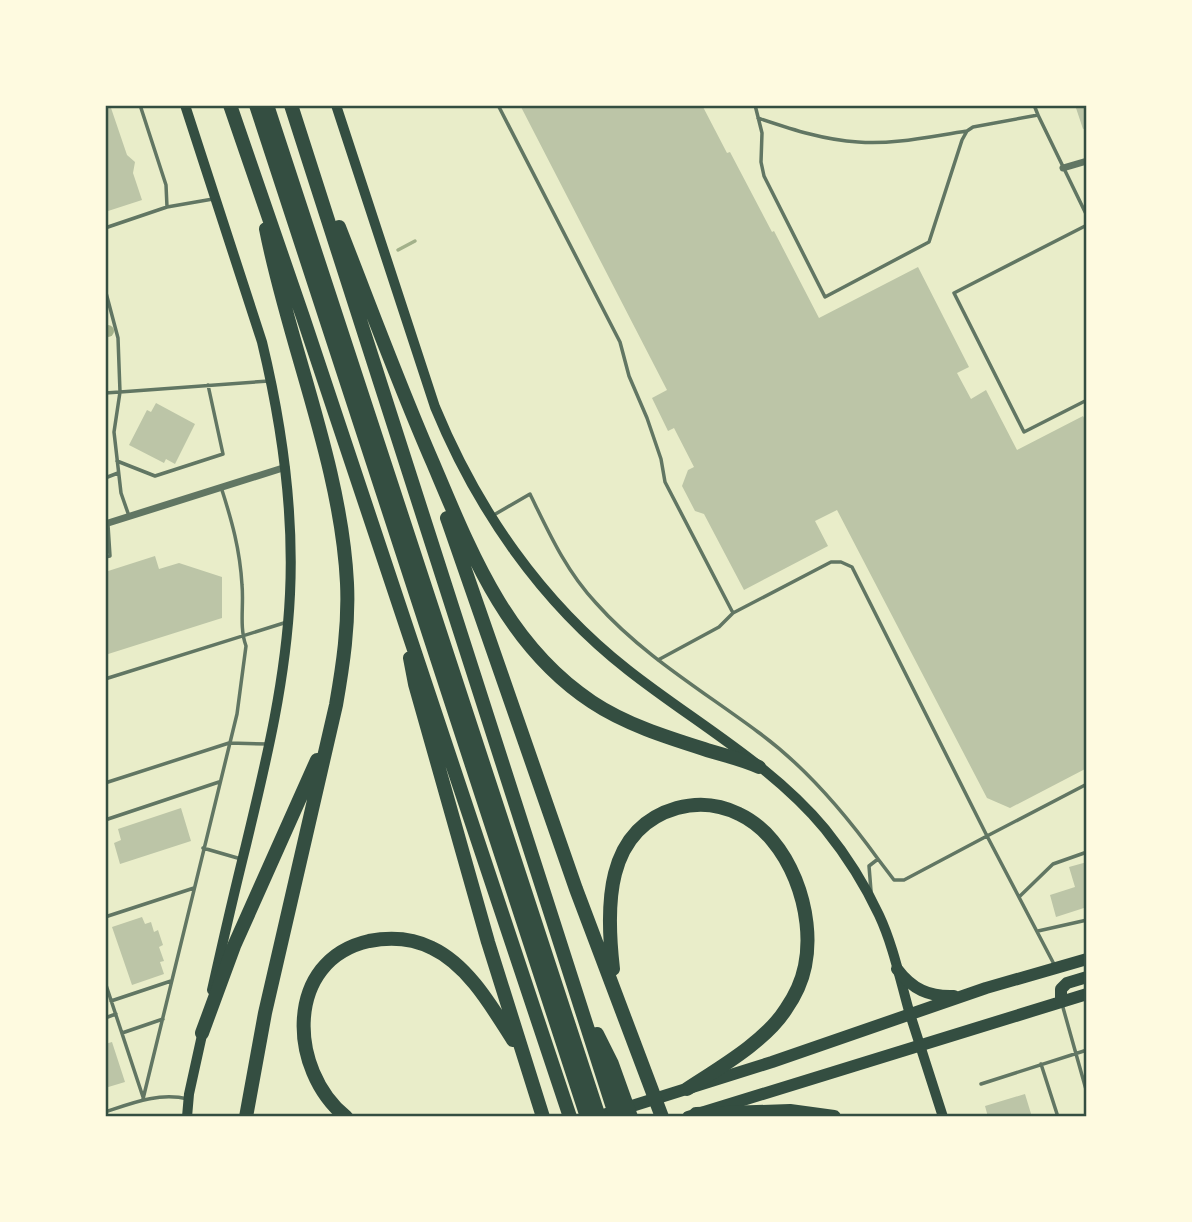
<svg xmlns="http://www.w3.org/2000/svg" width="1192" height="1222" viewBox="0 0 1192 1222" font-family="Cabin,sans-serif">
<style>
.lines{fill:none;stroke-linecap:round;stroke-linejoin:round}
.stream{stroke:#a3b18a;stroke-width:3.5}
.canal{stroke:#a3b18a;stroke-width:12}
.building{fill:#bcc5a7}
.service{stroke:#617663;stroke-width:3.5}
.minor{stroke:#617663;stroke-width:7}
.secondary{stroke:#344e41;stroke-width:10}
.primary{stroke:#344e41;stroke-width:12}
.motorway{stroke:#344e41;stroke-width:14}
.neatline{fill:none;stroke:#344e41;stroke-width:2.5}
</style>
<rect width="100%" height="100%" fill="#e9edc9"/>
<g class="lines">
<path class="stream" d="M398,250L415,241"/>
<path class="canal" d="M105,331H108"/>
</g>
<path class="building" d="M105,105H110L127,155L135,162L133,173L142,200L105,212Z
M520,105H702L727,153L730,152L772,232L774,231L819,318L918,267L969,367L957,373L971,399L986,390L1017,450L1083,416L1087,423V768L1010,808L987,798L837,510L815,521L828,546L744,590L704,514L695,511L682,486L688,470L694,467L674,428L668,431L652,398L667,390Z
M1075,105H1087V128L1083,129Z
M156,403L195,424L175,464L166,459L164,463L129,445L147,410L151,412Z
M155,556L159,569L179,563L222,577V618L105,655V572Z
M181,808L191,841L120,864L114,843L121,840L118,829Z
M1087,862V907L1056,917L1050,895L1075,887L1069,867Z
M142,917L145,924L151,922L154,932L158,930L163,945L159,947L164,961L160,962L164,974L132,985L112,927Z
M112,1042L125,1082L105,1088V1044Z
M1025,1094L1032,1117H988L985,1106Z"/>
<g class="lines">
<path class="service" d="M140,105L166,185L167,207
M498,105L620,342L629,376L647,418L661,459L665,482L733,613L831,562H841L852,567L987,836L904,880H894L878,859L869,866L871,891
M755,105L762,133L761,162L764,176L825,297L929,242L962,140L967,131L973,127L1038,115L1087,216
M1034,105L1038,115
M758,118C791,129 823,140 858,142C894,145 932,136 967,131
M1087,225L954,293L1024,432L1087,400
M105,228L167,207L213,199
M105,289L118,338L120,392L269,381
M105,393L120,392L114,432L121,493L129,516
M117,461L155,476L223,454L208,385
M105,478L118,473
M492,516L530,494C549,533 566,571 596,603C642,655 703,691 758,732C805,766 844,812 878,859
M105,557L110,556L108,525
M658,660L719,627L733,613
M105,679L287,622
M105,783L229,743L268,744
M105,820L219,782
M203,848L241,859
M1019,897L1053,864L1087,852
M105,917L194,888
M1038,931L1087,920
M1055,966L987,836L1087,784
M105,982L143,1097
M111,1001L171,981
M1062,1004L1087,1093
M105,1018L116,1014
M122,1033L163,1019
M1041,1064L1058,1117
M981,1084L1087,1050
M143,1099L237,714L246,646C239,627 244,605 242,585C240,550 232,521 221,487
M105,1112C132,1103 159,1092 188,1099"/>
<path class="minor" d="M1063,168L1087,161
M105,524L286,467"/>
<path class="secondary" d="M185,105L262,342C282,425 294,510 290,594C286,680 266,762 246,845C234,893 223,941 212,990
M336,105L435,407C477,509 541,602 628,670C694,722 771,764 825,829C846,855 865,885 879,915C893,945 900,979 909,1011C920,1046 932,1082 943,1117
M187,1117L189,1094L204,1026"/>
<path class="primary" d="M897,969C912,989 929,997 954,996
M1061,1002V989L1067,983L1087,977
M597,1117L772,1062L986,988L1087,959
M688,1117L1087,994"/>
<path class="motorway" d="M230,105L303,317L570,1117
M256,105L587,1117
M267,105L599,1117
M291,105L616,1117
M339,227C370,306 399,385 433,463C471,553 507,646 592,702C625,724 666,737 704,749C722,755 742,759 759,767
M447,518L576,889L662,1117
M410,658L415,684L488,942L543,1117
M613,969C606,908 604,829 677,808C699,802 719,804 739,814C790,838 816,913 805,966C802,981 795,996 786,1009C766,1041 719,1068 687,1089
M202,1033L234,946L317,760
M597,1034L612,1064L631,1117
M696,1114L790,1111L834,1117
M246,1117L265,1013L336,705C343,665 349,625 347,583C341,464 289,346 266,229
M346,1117C288,1070 284,960 369,941C390,937 412,938 432,948C468,965 492,1007 513,1040"/>
</g>
<rect width="1192" height="1222" fill="none" stroke="#fefae0" stroke-width="214"/>
<rect x="107" y="107" width="978" height="1008" class="neatline"/>
</svg>
